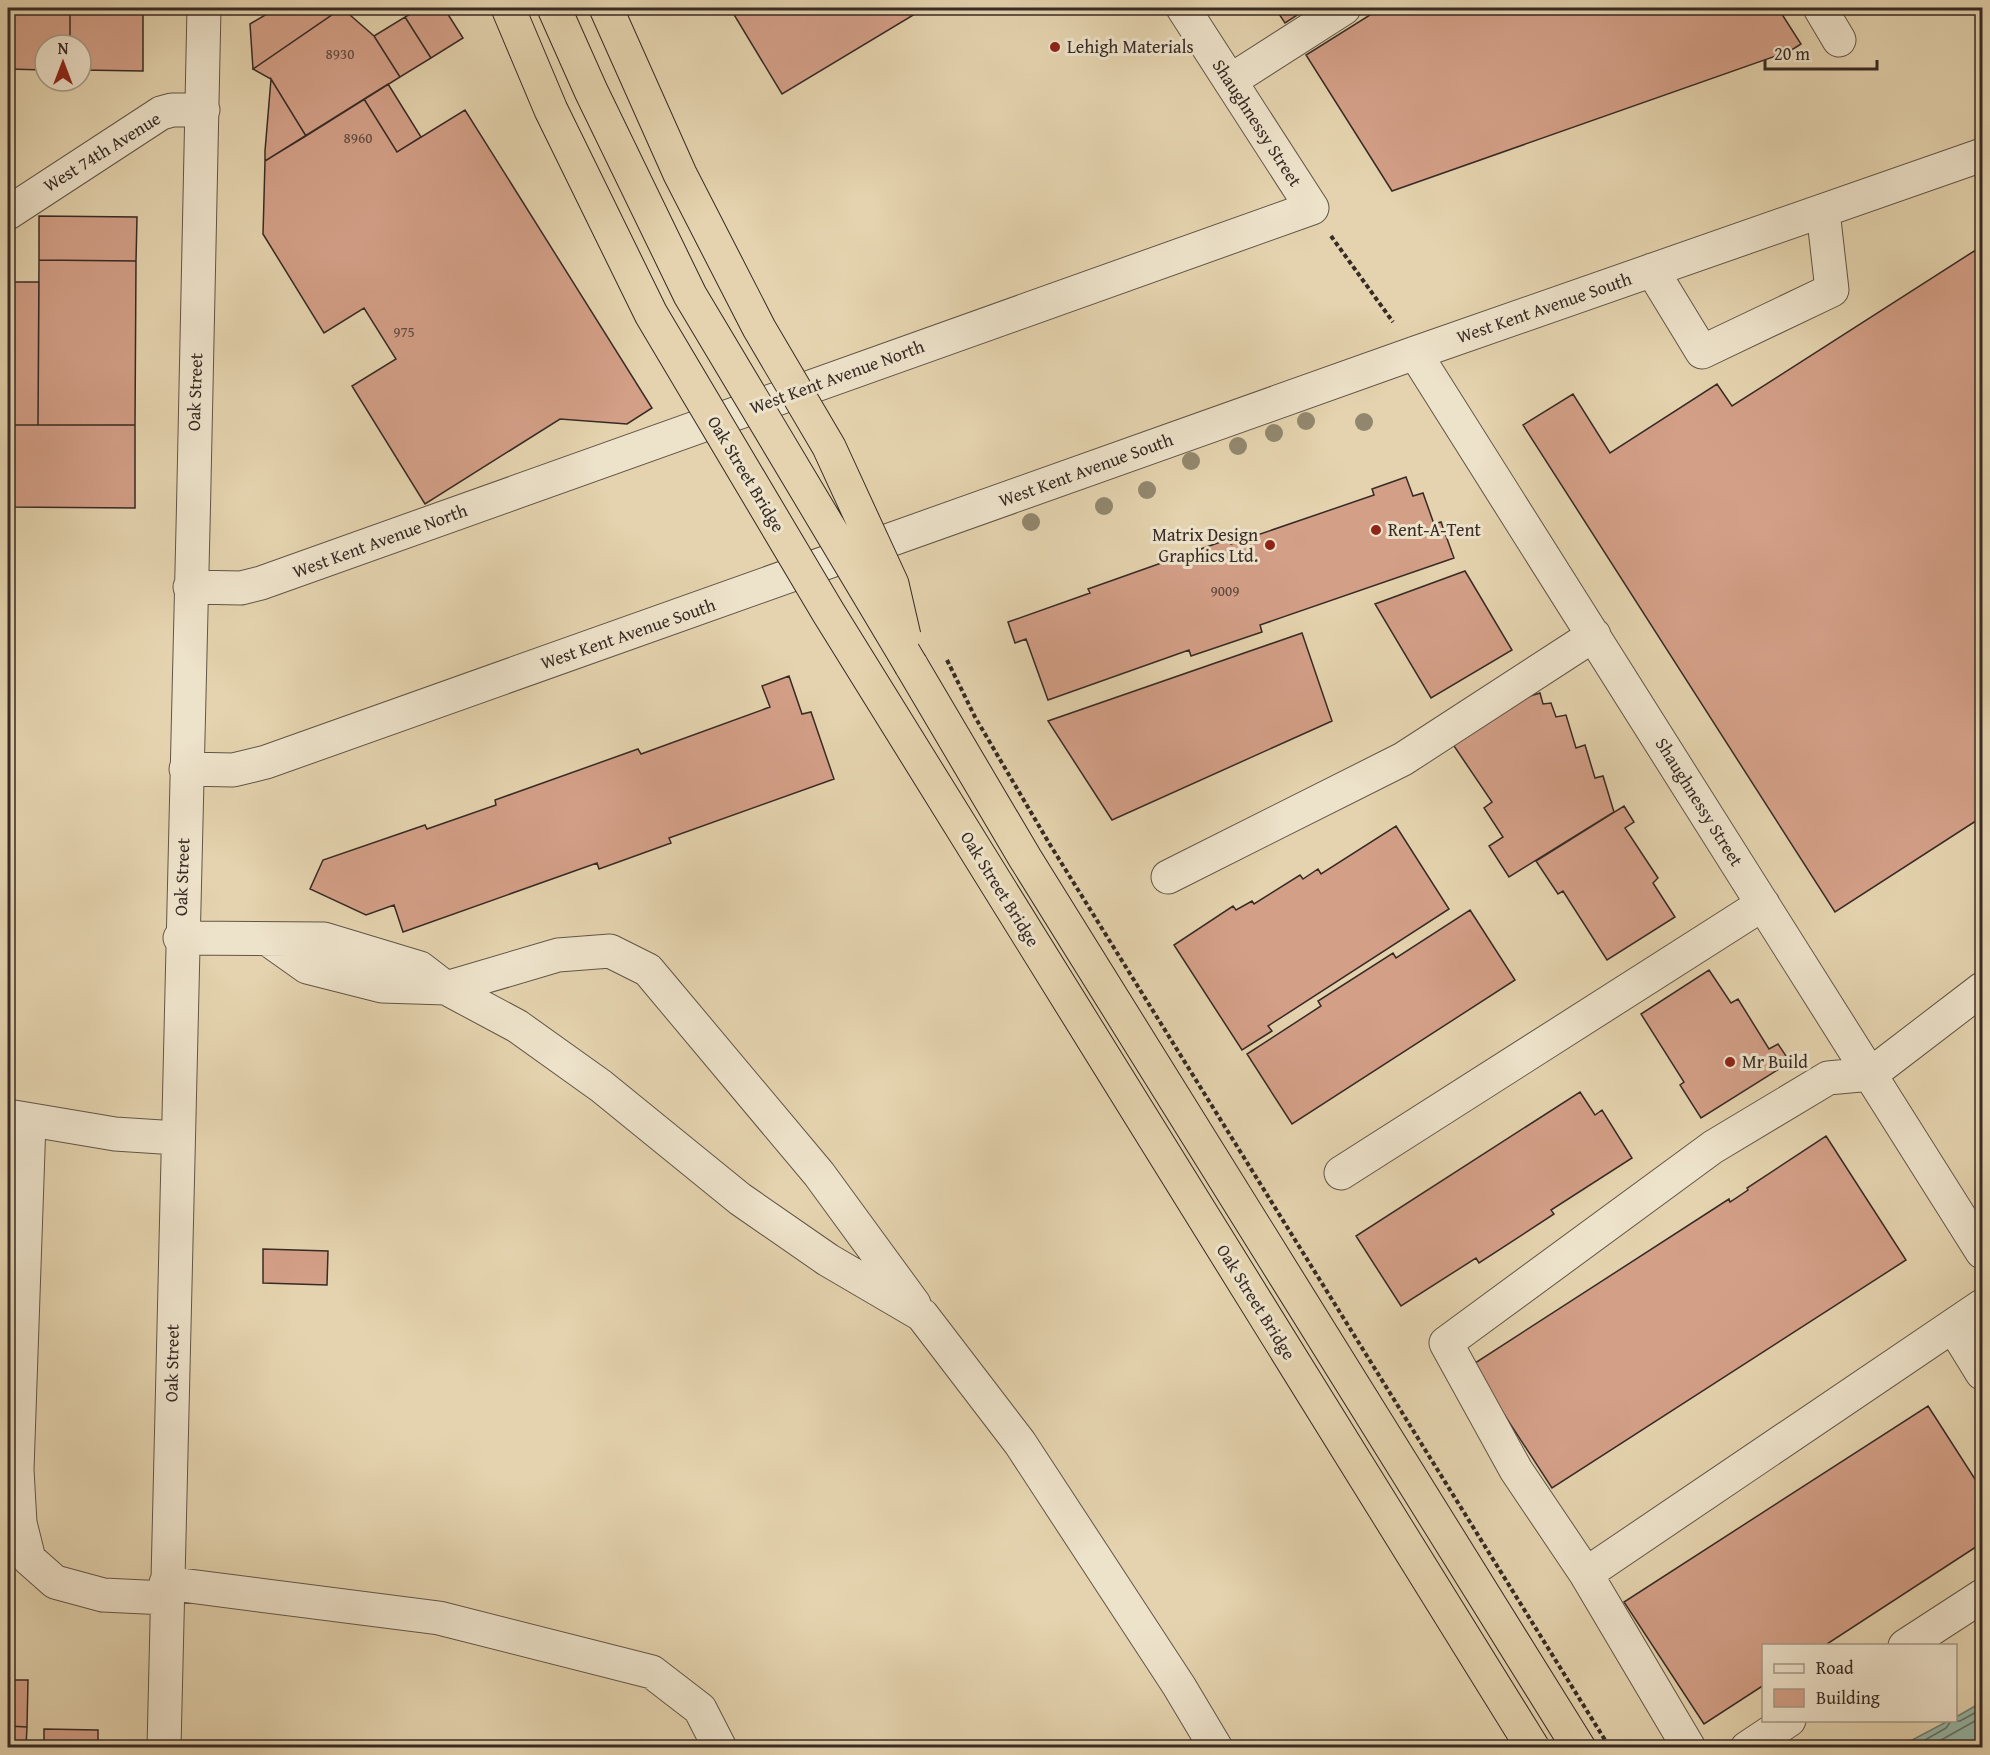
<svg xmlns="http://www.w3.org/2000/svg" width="1990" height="1755" viewBox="0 0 1990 1755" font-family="'Gentium Book Plus',serif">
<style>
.water{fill:#95b8a9;stroke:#6f8074;stroke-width:1.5}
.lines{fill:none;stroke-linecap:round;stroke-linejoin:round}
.shore{stroke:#667267;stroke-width:1.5}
.building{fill:#d39f87;stroke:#372b25;stroke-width:1.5}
.minor-casing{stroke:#625547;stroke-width:35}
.highway-casing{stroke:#372b25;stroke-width:35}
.path{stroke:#372b25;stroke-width:4;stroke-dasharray:4.5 3;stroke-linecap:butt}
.minor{stroke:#ede2ca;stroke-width:33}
.highway{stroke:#e4d3ae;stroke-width:33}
.highway-bridge-casing{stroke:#372b25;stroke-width:35;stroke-linecap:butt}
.path-bridge{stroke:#372b25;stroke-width:4;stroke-dasharray:4.5 3;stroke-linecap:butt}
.highway-bridge{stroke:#e4d3ae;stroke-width:33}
.tree{fill:#92876e}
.poi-dot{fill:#8f2418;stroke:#ede2ca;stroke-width:2}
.labels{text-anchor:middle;stroke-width:6;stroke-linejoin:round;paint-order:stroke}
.number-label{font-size:15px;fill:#5e483e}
.poi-label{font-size:18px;fill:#372b25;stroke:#ede2ca;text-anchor:start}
.street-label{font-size:18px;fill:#372b25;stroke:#ede2ca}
</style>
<rect width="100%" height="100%" fill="#e4d3ae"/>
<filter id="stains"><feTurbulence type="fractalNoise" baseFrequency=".00333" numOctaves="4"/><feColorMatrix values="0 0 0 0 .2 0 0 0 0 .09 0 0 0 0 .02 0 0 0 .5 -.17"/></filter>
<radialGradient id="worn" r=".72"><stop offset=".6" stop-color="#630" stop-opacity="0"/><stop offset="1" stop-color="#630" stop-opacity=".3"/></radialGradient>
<path class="water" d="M1982,1702V1747H1899L1948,1721L1956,1720V1717Z"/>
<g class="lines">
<path class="shore" d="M1911,1748L1946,1728L1951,1721H1960L1982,1709
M1927,1748L1982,1717"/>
</g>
<path class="building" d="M8,8H70V45H45V70L8,69Z
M70,8H143V71L81,70V45H70Z
M277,8H342L253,69L250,24Z
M342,8L374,36L400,77L306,136L271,79L253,69Z
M421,8H444L463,38L431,58L405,17Z
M730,8H925L782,94Z
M1275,8H1308L1285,23Z
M1381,8H1778L1801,44L1790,51L1392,191L1306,55Z
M405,17L431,58L400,77L374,36Z
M271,79L306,136L265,161V151Z
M388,84L421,137L397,152L364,99Z
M364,99L397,152L465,110L652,408L627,424L560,419L425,504L352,386L396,359L364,308L324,333L263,234L265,161Z
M39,216L137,217L136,261L39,260Z
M1982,246V817L1835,912L1523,425L1573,394L1610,453L1717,384L1732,406Z
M39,260L136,261L135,425H38Z
M8,282H39L38,425H8Z
M8,425H135V508L8,507Z
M1406,477L1413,496L1423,493L1434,524L1441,522L1454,558L1260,625L1262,632L1191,656L1189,650L1048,700L1026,639L1015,643L1008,622L1090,593L1088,589L1229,539L1231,544L1374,495L1372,489Z
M1465,571L1512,650L1431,698L1375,604Z
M1302,633L1332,721L1112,820L1048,721Z
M789,676L802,714L811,712L834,779L669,838L671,843L599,869L597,863L403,932L394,905L366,915L310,889L323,860L425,825L427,829L496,805L495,800L638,749L641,754L770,707L762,686Z
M1540,693L1543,704L1551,703L1556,717L1566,715L1576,748L1585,745L1595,778L1603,776L1614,812L1509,877L1489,846L1503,837L1484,808L1492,802L1452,743L1517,700Z
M1624,806L1634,822L1625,828L1658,878L1653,883L1675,917L1607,960L1563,891L1558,894L1536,861Z
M1396,826L1449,909L1268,1026L1272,1031L1242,1050L1174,945L1233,906L1236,910L1252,901L1254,904L1300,875L1303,879L1318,869L1321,874Z
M1470,910L1515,980L1292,1124L1247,1054L1321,1006L1318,1001L1393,953L1396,958Z
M1709,970L1731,1003L1738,999L1769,1049L1778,1044L1790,1062L1701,1118L1680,1085L1684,1082L1641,1014Z
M1580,1092L1595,1115L1602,1110L1632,1158L1551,1210L1554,1214L1479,1263L1476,1258L1401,1306L1356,1236Z
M1826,1136L1906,1260L1552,1488L1472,1365L1729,1199L1730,1202L1748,1190L1747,1188Z
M263,1249L328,1251L327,1285L263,1283Z
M1928,1406L1982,1490V1543L1824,1646H1764V1685L1704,1724L1624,1602Z
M8,1680H28L27,1727L8,1726Z
M8,1726L27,1727L26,1748H8Z
M44,1729L98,1730V1748H44Z"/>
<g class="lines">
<g class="minor-casing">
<path id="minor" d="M1820,8L1839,40
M1230,81L1344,8
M8,213L161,113L172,110H203
M1652,270L1702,352L1832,290L1823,211
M1415,353L1982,1252
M190,587L241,588L261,583L1312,208L1183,8
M186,769L233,770L266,762L1415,353L1982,155
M1168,877L1403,759L1594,635
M180,938L324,939L420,968L446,988L517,1026L601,1086L740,1199L828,1260L922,1315L1020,1443L1179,1686L1216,1748
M269,940L307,967L382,986L446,988L558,955L610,951L648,970L819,1174L914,1304
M1982,989L1871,1074L1828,1078L1713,1147L1446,1343L1516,1470L1586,1574L1982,1306
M8,1116L115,1134L177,1138
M29,1121L17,1470L20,1523L29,1559L55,1582L103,1595L166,1598
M1341,1173L1763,904
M1953,1326L1982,1373
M1586,1574L1689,1748
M166,1583L439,1618L652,1672L700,1709L720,1748
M1905,1646L1982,1596
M164,1748C172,1167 195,588 204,8
M1747,1748L1789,1720"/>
</g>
<g class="highway-casing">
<path id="highway" d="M911,665L1025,858L1579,1748"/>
</g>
<path class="path" d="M1331,236L1393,322"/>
<use href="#minor" class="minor"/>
<use href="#highway" class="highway"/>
<g class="highway-bridge-casing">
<path id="highway-bridge" d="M508,8L551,110L651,314L828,612L1533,1748
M554,8L591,91L690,295L911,665
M606,8L680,174L759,328L829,447L892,584L904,636"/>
</g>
<path class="path-bridge" d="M947,660L975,717L1049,843L1610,1748"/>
<use href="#highway-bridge" class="highway-bridge"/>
</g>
<g class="tree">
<circle cx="1306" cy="421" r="9"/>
<circle cx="1364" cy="422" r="9"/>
<circle cx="1274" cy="433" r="9"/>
<circle cx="1238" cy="446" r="9"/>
<circle cx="1191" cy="461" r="9"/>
<circle cx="1147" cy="490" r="9"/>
<circle cx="1104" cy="506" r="9"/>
<circle cx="1031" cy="522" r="9"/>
</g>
<g class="poi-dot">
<circle cx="1055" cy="47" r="6"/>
<circle cx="1376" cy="530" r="6"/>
<circle cx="1270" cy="545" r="6"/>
<circle cx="1730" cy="1062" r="6"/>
</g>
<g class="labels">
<g class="number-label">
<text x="340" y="59">8930</text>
<text x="358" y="143">8960</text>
<text x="404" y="337">975</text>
<text x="1225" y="596">9009</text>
</g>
<g class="poi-label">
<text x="1067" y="53">Lehigh Materials</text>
<text x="1388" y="536">Rent-A-Tent</text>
<text x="1258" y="541" text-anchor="end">Matrix Design<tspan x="1258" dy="21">Graphics Ltd.</tspan></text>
<text x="1742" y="1068">Mr Build</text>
</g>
<g class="street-label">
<text transform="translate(1257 123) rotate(57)" y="6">Shaughnessy Street</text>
<text transform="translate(102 152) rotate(-32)" y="6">West 74th Avenue</text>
<text transform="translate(1544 308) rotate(-19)" y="6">West Kent Avenue South</text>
<text transform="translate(837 377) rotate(-20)" y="6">West Kent Avenue North</text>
<text transform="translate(195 392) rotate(-88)" y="6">Oak Street</text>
<text transform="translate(1086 470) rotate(-20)" y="6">West Kent Avenue South</text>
<text transform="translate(746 474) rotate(59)" y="6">Oak Street Bridge</text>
<text transform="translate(380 541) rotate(-20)" y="6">West Kent Avenue North</text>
<text transform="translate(628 634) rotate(-19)" y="6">West Kent Avenue South</text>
<text transform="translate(1699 802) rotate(58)" y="6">Shaughnessy Street</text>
<text transform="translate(182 877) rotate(-88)" y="6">Oak Street</text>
<text transform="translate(1000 889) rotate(58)" y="6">Oak Street Bridge</text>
<text transform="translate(1256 1302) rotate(58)" y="6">Oak Street Bridge</text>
<text transform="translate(172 1363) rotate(-89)" y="6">Oak Street</text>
</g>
</g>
<rect width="1990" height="1755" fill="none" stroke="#e4d3ae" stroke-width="30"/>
<rect x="9" y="9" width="1972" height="1737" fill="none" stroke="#372b25" stroke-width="3"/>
<rect x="15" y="15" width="1960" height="1725" fill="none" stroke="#372b25" stroke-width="1.5"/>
<rect x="1762" y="1644" width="195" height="78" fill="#ede2ca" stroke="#a49988" stroke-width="1.5"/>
<rect x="1774" y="1664" width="30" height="9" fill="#ede2ca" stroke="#a49988" stroke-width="1.5"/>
<text x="1816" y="1674" font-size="18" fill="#372b25">Road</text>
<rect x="1774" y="1689" width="30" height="18" fill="#d39f87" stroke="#a49988" stroke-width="1.5"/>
<text x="1816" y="1704" font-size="18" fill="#372b25">Building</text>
<g transform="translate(63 63)"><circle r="28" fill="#ede2ca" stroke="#a49988" stroke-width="1.5"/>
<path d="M0-4.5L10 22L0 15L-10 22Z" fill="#8f2418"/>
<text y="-9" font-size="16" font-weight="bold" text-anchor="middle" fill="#372b25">N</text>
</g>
<path d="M1765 60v9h112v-9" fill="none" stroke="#372b25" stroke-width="3"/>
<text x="1774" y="60" font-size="18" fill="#372b25" stroke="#ede2ca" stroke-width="4.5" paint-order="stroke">20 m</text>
<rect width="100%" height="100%" filter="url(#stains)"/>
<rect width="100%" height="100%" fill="url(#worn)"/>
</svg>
